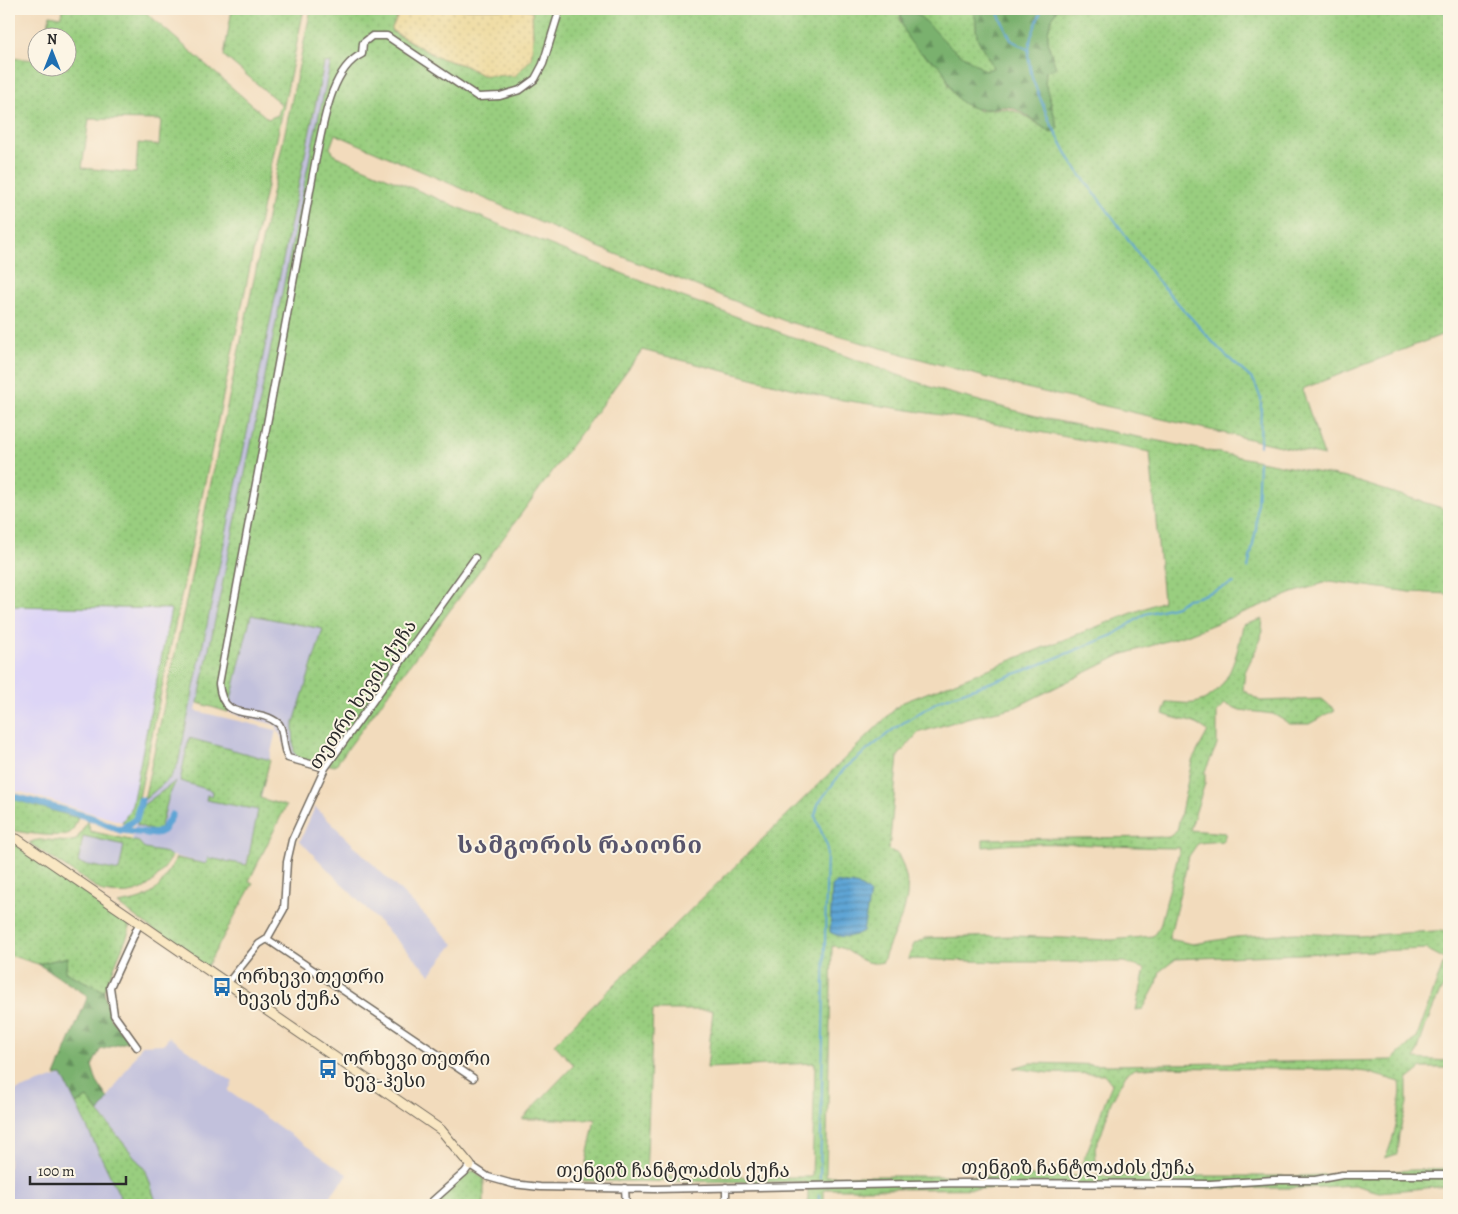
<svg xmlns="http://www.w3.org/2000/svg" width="1458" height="1214" viewBox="0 0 1458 1214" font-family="Alegreya,'Noto Serif Georgian',serif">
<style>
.built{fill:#ddd5f6}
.industrial{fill:#c2c1dc}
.grass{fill:url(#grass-dots);stroke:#627c55;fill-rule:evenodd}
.forest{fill:url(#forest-firs);stroke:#526e4c}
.sand{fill:url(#sand-dots);stroke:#8c8264}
.water{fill:url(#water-rules);stroke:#456880}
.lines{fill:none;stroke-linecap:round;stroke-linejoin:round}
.stream{stroke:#5fa5d5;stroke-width:2}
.canal{stroke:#5fa5d5;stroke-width:7}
.street-casing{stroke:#71695e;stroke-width:9}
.secondary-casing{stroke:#71695e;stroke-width:11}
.street{stroke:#fff;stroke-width:6}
.secondary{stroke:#f9e7c3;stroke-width:9}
.labels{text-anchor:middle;stroke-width:4;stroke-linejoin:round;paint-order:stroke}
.street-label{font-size:19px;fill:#2b2b2b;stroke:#fcf5e5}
.poi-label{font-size:19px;fill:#2b2b2b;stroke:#fcf5e5;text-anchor:start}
.district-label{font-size:24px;font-weight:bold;letter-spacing:1px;fill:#58556c;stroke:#fcf5e5}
</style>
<defs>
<pattern id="grass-dots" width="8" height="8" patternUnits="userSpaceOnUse" patternTransform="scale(1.25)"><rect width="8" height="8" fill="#99ce7f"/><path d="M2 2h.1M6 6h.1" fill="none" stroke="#84b16e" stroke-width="1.8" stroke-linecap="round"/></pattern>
<pattern id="forest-firs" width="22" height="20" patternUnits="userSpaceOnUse" patternTransform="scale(1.25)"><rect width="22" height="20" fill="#7ab16e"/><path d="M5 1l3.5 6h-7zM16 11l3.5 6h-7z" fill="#64905b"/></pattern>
<pattern id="sand-dots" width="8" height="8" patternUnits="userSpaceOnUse" patternTransform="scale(1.25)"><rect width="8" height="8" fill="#eeda9e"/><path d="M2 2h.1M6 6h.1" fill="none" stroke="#cb8" stroke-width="1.8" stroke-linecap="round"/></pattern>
<pattern id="water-rules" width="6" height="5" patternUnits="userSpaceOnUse" patternTransform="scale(1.25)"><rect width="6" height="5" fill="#5fa5d5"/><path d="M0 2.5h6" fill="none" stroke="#4f87ad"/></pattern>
</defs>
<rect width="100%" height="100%" fill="#fcf5e5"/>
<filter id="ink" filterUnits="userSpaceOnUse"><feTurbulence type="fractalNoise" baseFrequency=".02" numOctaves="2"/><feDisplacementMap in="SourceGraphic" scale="10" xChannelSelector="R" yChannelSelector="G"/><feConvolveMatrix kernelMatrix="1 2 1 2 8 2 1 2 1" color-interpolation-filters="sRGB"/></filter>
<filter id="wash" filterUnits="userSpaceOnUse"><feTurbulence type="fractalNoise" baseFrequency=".0096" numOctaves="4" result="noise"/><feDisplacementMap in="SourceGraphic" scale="20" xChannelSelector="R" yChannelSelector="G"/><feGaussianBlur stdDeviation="1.12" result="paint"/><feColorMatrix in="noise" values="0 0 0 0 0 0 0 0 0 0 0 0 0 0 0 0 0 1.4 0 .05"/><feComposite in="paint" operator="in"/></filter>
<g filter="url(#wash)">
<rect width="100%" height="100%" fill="#f2dbbc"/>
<path class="built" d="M9,606L171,609L131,809L122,822L21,792L9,791Z"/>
<path class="industrial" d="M336,9H342L196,711L276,730L246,866L208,858L207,864L125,845L119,872L77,863L88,821L90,831L132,841L134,826L140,818L144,800L173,771L178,760Z
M251,615L323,629L293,726L294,753L300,759L293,756L286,749L276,725L228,712Z
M315,807L454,944L430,974L300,841Z
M169,1037L233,1082L228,1091L348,1175L322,1205H157L146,1171L99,1112L142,1045L164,1044Z
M62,1075L124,1205H9V1093Z"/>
<path class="grass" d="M9,9H11V58L37,60L38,68H68V38L46,37L50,15L61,17L62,9H142L268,119L278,115L281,104L224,56L232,9H304L137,807L134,818L128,823L122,822L131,809L171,609L9,606ZM89,119L161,120L159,145L138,143L136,173L82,168Z
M311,9H401L391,31L437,57L466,66L482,75L533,39L532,13L527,9H901L900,21L922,54L937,63L944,71L949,86L979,111C1015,104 1022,114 1051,133L1058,128L1045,83L1046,71L1056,68C1047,42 1043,33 1057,9H1449V332L1302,389L1324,456L1013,385L785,321L588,243L335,134L330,148L336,156L505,227L674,294L942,391L1047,419L1346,478L1439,507L1449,512V594L1410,592L1330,581L1293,593L1189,634L1121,655L1016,707L967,718L918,733L898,756L889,850L898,854C921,902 896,918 883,962C859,968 853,947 832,946L826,1176H1302L1449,1168V1186L1379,1192L1354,1185L1306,1188L824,1189V1205H808V1190L805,1182L582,1181L595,1119H522L574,1065L554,1044L901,703L1163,601L1150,452L961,418L830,398L642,350L335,766L300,759L294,753L293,726L323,629L251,615L228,712L198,703L314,137L331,62L324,63L178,764L170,778L144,800ZM837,883C851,886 859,882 870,894L830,900ZM653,1010H713L707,1068L815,1063L812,1177H646Z
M907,9H971C978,17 975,26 977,36C978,43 990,58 993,68L985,71C975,63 965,58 955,51C938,37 926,20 907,9Z
M1263,619L1261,639L1245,672L1243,690L1260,701L1322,699L1335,710L1309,724H1290L1273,714L1240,710L1225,704L1217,712V745L1205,771V783L1190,830L1226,833L1223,841L1198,843L1189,856L1169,939L1193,944L1236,937L1296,933L1359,936L1449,930V978L1439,994L1426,1025L1415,1059L1449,1061V1068H1422L1407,1080V1103L1399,1134L1397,1154L1385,1158C1394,1142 1403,1099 1400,1082L1366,1072L1348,1070L1157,1067L1134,1069L1126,1074L1111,1102L1102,1132L1095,1147L1096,1161L1092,1169L1081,1170C1081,1162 1084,1159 1087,1152C1096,1129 1102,1106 1112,1084L1104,1074L1049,1073L1014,1068L1030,1063L1111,1065L1392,1060L1417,1037L1445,959L1426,949L1176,959L1160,971L1157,983L1143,1009L1136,1010L1145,969L1124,962H1001L908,959L914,944L925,938L1015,936L1111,940L1153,936L1160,926L1180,848C1115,848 1049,839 983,847V839L1169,837L1177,831L1192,761L1208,731C1191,718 1182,722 1163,714L1167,702C1176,702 1190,705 1198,702C1229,693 1238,652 1243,625Z
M189,738L270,760L260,798L286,806L249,881L253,883L206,968L118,904C157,898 158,890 176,858L206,864L208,858L247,865L258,810L206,800L207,795L212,796L213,791L180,781Z
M176,781L169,796L160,829L154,831L137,825L142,806Z
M9,798L78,818C76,822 74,829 71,832C62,840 21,832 9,830Z
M88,821L90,831L139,842L145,849L167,853L172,857C152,887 141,898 103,892L29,843C42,835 61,845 76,840ZM83,836L124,845L119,871L78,863Z
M9,840L125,919L129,925V932L104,991L65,972L68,957L38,964L9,955Z
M87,1098L146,1171L157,1205H124L76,1104Z
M470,1171H475L484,1179V1205H432Z"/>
<path class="forest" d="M901,9C922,9 940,40 956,51C966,58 975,63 985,71L993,68C990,58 978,43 977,36C975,26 978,17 971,9H1057C1043,34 1047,42 1056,68L1046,71L1045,83L1058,128L1051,133C1040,126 1025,112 1012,108C992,103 987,116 964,104C952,97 950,83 944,72C939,63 931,60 924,55C909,45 899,26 901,9Z
M68,957L65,972L104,991L110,1018L130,1041L100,1050L92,1066L97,1082L108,1099L99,1112L87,1098L76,1104L62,1075L55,1076L88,996L38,964Z"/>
<path class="sand" d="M401,9H527L532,12L533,39L531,59L515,76L482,75L466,66L437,57L391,30Z"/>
<path class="water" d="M837,882C851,886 859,882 870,894L863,931C852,938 841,939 830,932L832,886Z"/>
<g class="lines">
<path class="stream" d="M996,9L1011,40L1029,50
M1042,9L1031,37L1028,55L1032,78L1049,120L1073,165L1114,219L1156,279L1220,350L1254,381L1261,399L1260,446
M1444,9L1449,20
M1248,568L1256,530L1259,462
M820,1178L827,846L815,816L818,804L844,769L895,728L940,700L1026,670L1113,635L1145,614L1177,606L1187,599L1198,597L1234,583
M819,1205V1195"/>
<path class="canal" d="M9,795L89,817L120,830L155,834L163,830L172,815
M122,829L136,819L141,800"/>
</g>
</g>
<g filter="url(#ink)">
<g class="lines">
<g class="street-casing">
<path id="street" d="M325,768L288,758C282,749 284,729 279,724C256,704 223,726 219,684L316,158C323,127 330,69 362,54L363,43L372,36H387L478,97L500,96L520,90L535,79L543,64L558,15L557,9
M267,939L473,1078
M227,984L259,944L267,939L284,909L287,862L292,840L325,768L475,558
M137,1047L114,1015L110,987L139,924
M726,1187V1205
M625,1188L626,1205
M428,1205L465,1172L470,1165L488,1177L513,1184L540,1187L655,1189L962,1183L1210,1184L1274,1180H1315L1342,1175H1449"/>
</g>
<g class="secondary-casing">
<path id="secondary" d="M9,837L17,839L441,1130L470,1165"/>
</g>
<use href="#street" class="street"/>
<use href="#secondary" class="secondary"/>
</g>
</g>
<defs>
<g id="bus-bare" transform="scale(1.5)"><path d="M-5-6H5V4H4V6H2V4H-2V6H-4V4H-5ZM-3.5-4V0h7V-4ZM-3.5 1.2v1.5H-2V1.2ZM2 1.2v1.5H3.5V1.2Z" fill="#1f6fb2" stroke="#fcf5e5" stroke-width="2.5" paint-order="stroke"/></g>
</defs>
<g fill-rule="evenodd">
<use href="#bus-bare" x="222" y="987"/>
<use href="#bus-bare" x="328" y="1069"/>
</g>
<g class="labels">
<g class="street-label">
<text transform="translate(362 694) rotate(-56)" y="7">თეთრი ხევის ქუჩა</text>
<text x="1078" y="1174">თენგიზ ჩანტლაძის ქუჩა</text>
<text x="673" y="1177">თენგიზ ჩანტლაძის ქუჩა</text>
</g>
<g class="poi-label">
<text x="237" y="983">ორხევი თეთრი<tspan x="237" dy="22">ხევის ქუჩა</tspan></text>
<text x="343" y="1065">ორხევი თეთრი<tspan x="343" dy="22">ხევ-ჰესი</tspan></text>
</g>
<g class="district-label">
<text x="580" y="853">სამგორის რაიონი</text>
</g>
</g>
<rect width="1458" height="1214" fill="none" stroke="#fcf5e5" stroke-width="30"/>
<g transform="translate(52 52)"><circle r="24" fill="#fcf5e5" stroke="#a8a49b"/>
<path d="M0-4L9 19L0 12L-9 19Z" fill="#1f6fb2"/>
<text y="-8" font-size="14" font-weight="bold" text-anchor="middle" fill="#2b2b2b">N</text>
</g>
<path d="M30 1176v8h96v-8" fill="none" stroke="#2b2b2b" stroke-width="2.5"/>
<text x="38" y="1176" font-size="15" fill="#2b2b2b" stroke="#fcf5e5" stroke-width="4" paint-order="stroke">100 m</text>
</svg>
